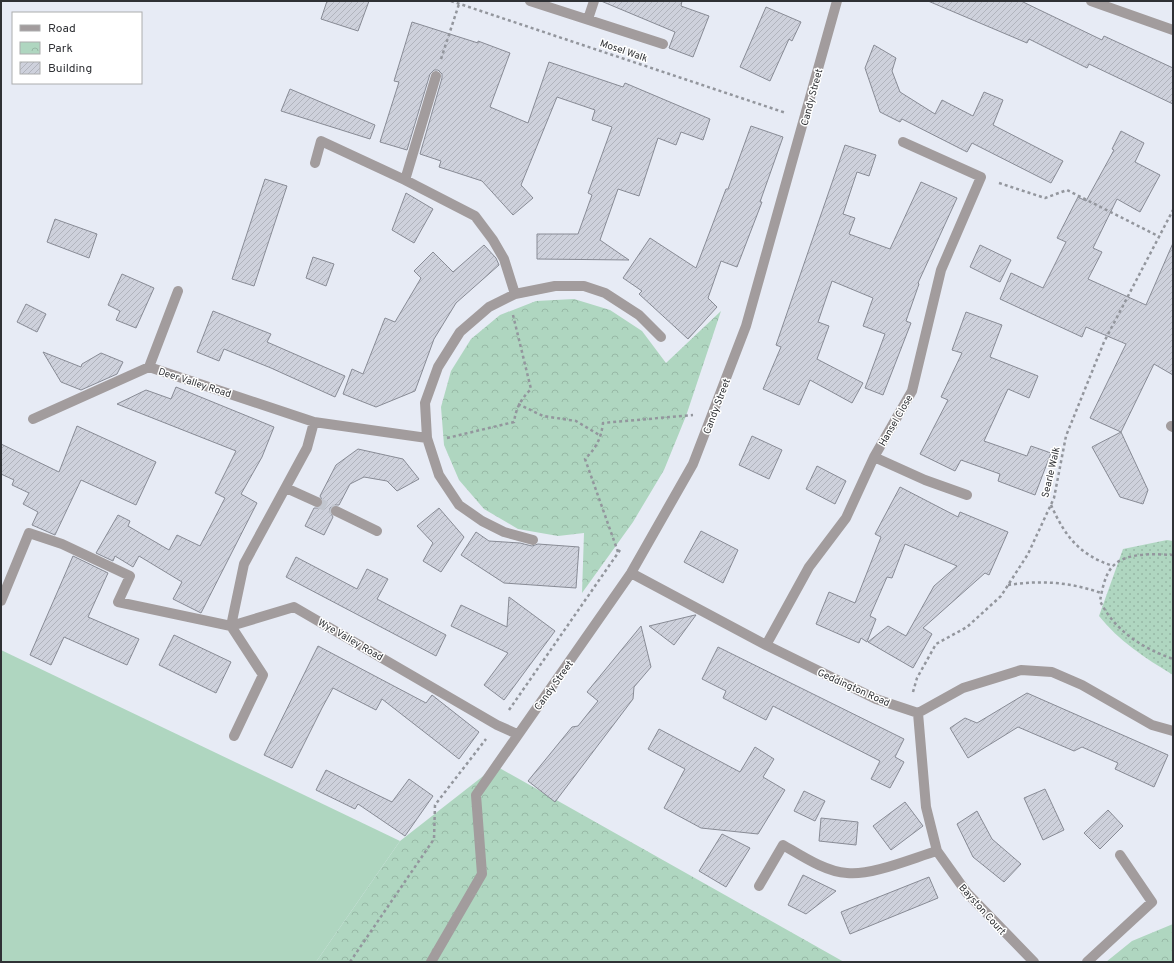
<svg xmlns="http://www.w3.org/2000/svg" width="1174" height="963" viewBox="0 0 1174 963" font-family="Overpass,sans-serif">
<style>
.grass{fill:url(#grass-dots)}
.park{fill:url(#park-crowns)}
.garden{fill:#afd6c0}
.building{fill:url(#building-hatch);stroke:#888b95}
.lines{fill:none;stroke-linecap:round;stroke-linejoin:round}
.minor-tunnel{stroke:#c2c6cf;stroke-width:10;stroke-dasharray:10 5;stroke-linecap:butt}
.path{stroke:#93969d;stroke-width:2.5;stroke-dasharray:3 3;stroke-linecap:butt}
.minor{stroke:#a29c9d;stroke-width:10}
.labels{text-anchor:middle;stroke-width:3;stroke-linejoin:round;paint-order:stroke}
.street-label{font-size:10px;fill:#2f3135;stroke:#fff}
</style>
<defs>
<pattern id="grass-dots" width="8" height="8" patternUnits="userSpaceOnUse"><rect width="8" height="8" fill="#afd6c0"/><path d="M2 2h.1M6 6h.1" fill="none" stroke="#97b8a6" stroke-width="1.8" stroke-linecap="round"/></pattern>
<pattern id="park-crowns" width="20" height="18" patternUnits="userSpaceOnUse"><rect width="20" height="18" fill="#afd6c0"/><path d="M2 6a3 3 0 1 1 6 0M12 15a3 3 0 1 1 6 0" fill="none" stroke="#97b8a6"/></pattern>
<pattern id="building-hatch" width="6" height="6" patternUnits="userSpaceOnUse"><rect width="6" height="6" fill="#ced1dc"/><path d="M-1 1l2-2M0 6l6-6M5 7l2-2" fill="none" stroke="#b1b4bd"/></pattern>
</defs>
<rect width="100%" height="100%" fill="#e7ebf5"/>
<path class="grass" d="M1167,540L1173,541V675C1145,658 1119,641 1099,616L1123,549Z"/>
<path class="park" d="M574,299L610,310L642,331L666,363L721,311L686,416L664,470L633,522L582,593L584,533L558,536L518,529L484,509L459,480L444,445L441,407L451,371L471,339L500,315L536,301Z
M496,766L844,962H316L400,841Z
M1173,924V962H1106L1132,941Z"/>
<path class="garden" d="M1,650L400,841L316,962H1Z"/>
<path class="building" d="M327,1H369L358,31L321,19Z
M601,1H682L681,6L709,16L693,57L669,48L675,32Z
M928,1H1021L1102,40L1104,36L1173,68V104L1089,64L1087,68L1029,39L1027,43Z
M766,7L801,22L792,41L789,39L770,81L740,67Z
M412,22L478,43V41L510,53L490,107L528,123L549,62L623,87L625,83L710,119L703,140L681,132L676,145L658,138L639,196L618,189L600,240L629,260L537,259V234H578L592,195L588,193L612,127L592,120L595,110L557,97L521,185L533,198L513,215L482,181L439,167L441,161L420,154L442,78V74L438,70H434L430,74L407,150L380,142L399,82L394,81Z
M874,45L896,58L892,71L900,92L935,114L942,100L973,116L984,92L1003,100L993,125L1063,161L1051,183L972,143L967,152L902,119L900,122L880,112L865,68Z
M290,89L375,125L370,139L281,111Z
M751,126L783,137L760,202H762L737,267L721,261L708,298L717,307L688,339L639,294L642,291L623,278L650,238L696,268L726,189H728Z
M1121,131L1144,143L1135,162L1160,175L1140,212L1117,199L1093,248L1102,252L1088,279L1146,305L1173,243V375L1154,364L1121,432L1090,418L1126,344L1086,327L1082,337L1000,299L1011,273L1043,288L1066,242L1057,238L1078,197L1086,201L1114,150L1112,149Z
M845,145L876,155L869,176L857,172L843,214L855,218L849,234L890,249L921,182L957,198L918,283L919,284L906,321L911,323L883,395L865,388L885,334L863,326L873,298L832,281L818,322L829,326L817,359L863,383L852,403L810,380L799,405L763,389L781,347L776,345Z
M265,179L287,186L254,286L232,279Z
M406,193L433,209L414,243L392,230Z
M55,219L97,234L89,258L47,242Z
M484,245L496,258L499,265L456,303L434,339L415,391L376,407L343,394L352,369L363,374L385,318L395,322L421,278L414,271L433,252L453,272Z
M980,245L1011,260L1000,282L970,267Z
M313,257L334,264L326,286L306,278Z
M122,274L154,288L136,328L116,320L120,311L108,305Z
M26,304L46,314L37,332L17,322Z
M213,311L271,334L267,342L345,376L335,397L271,368L224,349L219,361L197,352Z
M966,312L1002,325L990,357L1038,376L1029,398L1008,389L984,441L1027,456L1031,446L1051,453L1035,495L998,481L1000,474L961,460L955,471L920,454L948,400L941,397L962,353L952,350Z
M43,352L81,367L82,364L101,353L123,362L117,374L81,390L61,382Z
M176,387L274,427L262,457L241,494L257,503L201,613L173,599L182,582L139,556L133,567L115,556L113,561L96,553L118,515L130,521L128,526L169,550L177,535L200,546L225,498L215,493L236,451L117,404L146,390L171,399Z
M77,426L156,462L136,505L81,480L55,535L32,525L38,512L23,504L29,493L12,485L14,480L1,474V444L59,472Z
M1121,432L1148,490L1143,504L1120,497L1092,447Z
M752,436L782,450L769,479L739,465Z
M358,449L403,459L419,479L397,491L387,481L364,477L350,484L339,505H335L330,508V512L333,517L324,535L305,526L314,508H318L323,505V501L320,496L336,465Z
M817,466L846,481L835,504L806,489Z
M900,487L958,517L960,512L1008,532L989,575L985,573L923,628L932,634L913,668L868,642L888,626L906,636L934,586L957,566L905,544L892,578L887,577L870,616L876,619L867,642L861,638L859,643L816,624L829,592L855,603L881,537L875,534Z
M439,508L464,537L441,572L423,561L433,543L417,526Z
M701,531L738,550L723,583L684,562Z
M476,532L489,541L520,543L532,546L538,544L579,547L576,588L504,583L461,555Z
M73,556L108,573L88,617L139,639L127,665L64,637L51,665L30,655Z
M296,557L357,589L367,569L388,579L377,599L446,635L436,656L286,577Z
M509,597L555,631L504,700L484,685L508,653L451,626L461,605L507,627Z
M695,615H696L674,645L649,626Z
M641,626L651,667L634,687L633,699L555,802L528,781L572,727L578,726L598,701L587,692Z
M174,635L231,662L216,693L159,665Z
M318,646L426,703L432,695L479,732L459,759L382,699L376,710L333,688L322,708L292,768L264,755Z
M718,647L904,739L895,757L904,762L890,788L871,779L880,761L773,706L766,720L723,698L726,691L702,679Z
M1027,693L1168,755L1154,787L1115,769L1118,763L1082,747L1074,751L1018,727L968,758L950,728L965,718L977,723Z
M659,729L740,772L755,747L774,759L763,777L785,790L758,834L701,828L664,808L685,769L648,749Z
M326,770L392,802L409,779L433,796L405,836L358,804L355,809L316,790Z
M1045,789L1064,830L1043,840L1024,798Z
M804,791L825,801L815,821L794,811Z
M905,802L923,826L891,850L873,826Z
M1108,810L1123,826L1100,849L1084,833Z
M977,811L992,839L1021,864L1004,882L973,857L957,824Z
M821,818L858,822L856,845L819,841Z
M722,834L750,848L726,887L699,871Z
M803,875L836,891L806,914L788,905Z
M929,877L938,898L850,934L841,912Z"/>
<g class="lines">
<path class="minor-tunnel" d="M317,502L336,511"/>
<path class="path" d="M451,1L786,113
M441,59L459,4
M999,183L1045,198L1067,190L1160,237
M518,404L543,416L576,421L601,436
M447,438L514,422C516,408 521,399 531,389L513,315
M1051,505C1065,536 1079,555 1113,566
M618,552L585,459C596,448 601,439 603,423L693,415
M1173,555C1155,554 1126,552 1113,566C1105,574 1102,590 1100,601C1115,631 1142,648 1173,659
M1008,585C1040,580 1070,582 1101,593
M913,692L917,678L936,644L967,627L1001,596L1028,554L1054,498L1066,436L1104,342L1173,210
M509,710L620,550
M350,962L434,839L435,805L486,739"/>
<path class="minor" d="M530,1L663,44
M1091,1L1173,30
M588,19L594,1
M315,163L321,141L405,180L475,216L493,240L504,259L515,294
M405,180L436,76
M149,367L178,291
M33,419L149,367L314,422L427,438
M1171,426L1173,427
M874,457L925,480L967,495
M286,488L317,502
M336,511L377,531
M533,540L504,532L482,521L459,505L439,475L427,438L425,403L438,367L460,332L489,307L515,294L555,286H584L605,293L639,315L661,337
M631,573L766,645L876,699L918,713L963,688L1021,670L1052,672L1082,685L1152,725L1173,731
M1,601L29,533L62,544L130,576L118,602L231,626L244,564L307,448L314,422
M766,645L809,567L846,518L874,457L912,391L941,270L981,177L903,142
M918,713L926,807L937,851L967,893L1034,962
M234,736L263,675L231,626L294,607L497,725L517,734
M759,886L783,845C802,856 826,872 847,873C871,876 913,858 937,851
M431,962L482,874L476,795L631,573L693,464L746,326L837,1
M1087,962L1152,902L1120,855"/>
</g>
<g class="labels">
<g class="street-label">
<text transform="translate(624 50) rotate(19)" y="4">Mosel Walk</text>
<text transform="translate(811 97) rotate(-75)" y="4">Candy Street</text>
<text transform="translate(195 382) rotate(18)" y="4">Deer Valley Road</text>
<text transform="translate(716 406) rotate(-69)" y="4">Candy Street</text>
<text transform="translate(895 420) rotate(-60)" y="4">Hansel Close</text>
<text transform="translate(1050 472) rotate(-77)" y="4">Searle Walk</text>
<text transform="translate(351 639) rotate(30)" y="4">Wye Valley Road</text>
<text transform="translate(553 685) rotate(-54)" y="4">Candy Street</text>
<text transform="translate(854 687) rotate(24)" y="4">Geddington Road</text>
<text transform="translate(983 909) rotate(48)" y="4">Bayston Court</text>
</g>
</g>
<rect width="1174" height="963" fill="none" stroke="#2f3135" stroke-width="4"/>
<rect x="12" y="12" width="130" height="72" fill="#ffffff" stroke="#acadae"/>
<rect x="20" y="25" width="20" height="6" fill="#a29c9d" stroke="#acadae"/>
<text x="48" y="32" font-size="12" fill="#2f3135">Road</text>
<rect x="20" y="42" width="20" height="12" fill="url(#park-crowns)" stroke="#acadae"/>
<text x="48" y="52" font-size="12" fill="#2f3135">Park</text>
<rect x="20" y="62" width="20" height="12" fill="url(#building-hatch)" stroke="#acadae"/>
<text x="48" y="72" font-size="12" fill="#2f3135">Building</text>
</svg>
